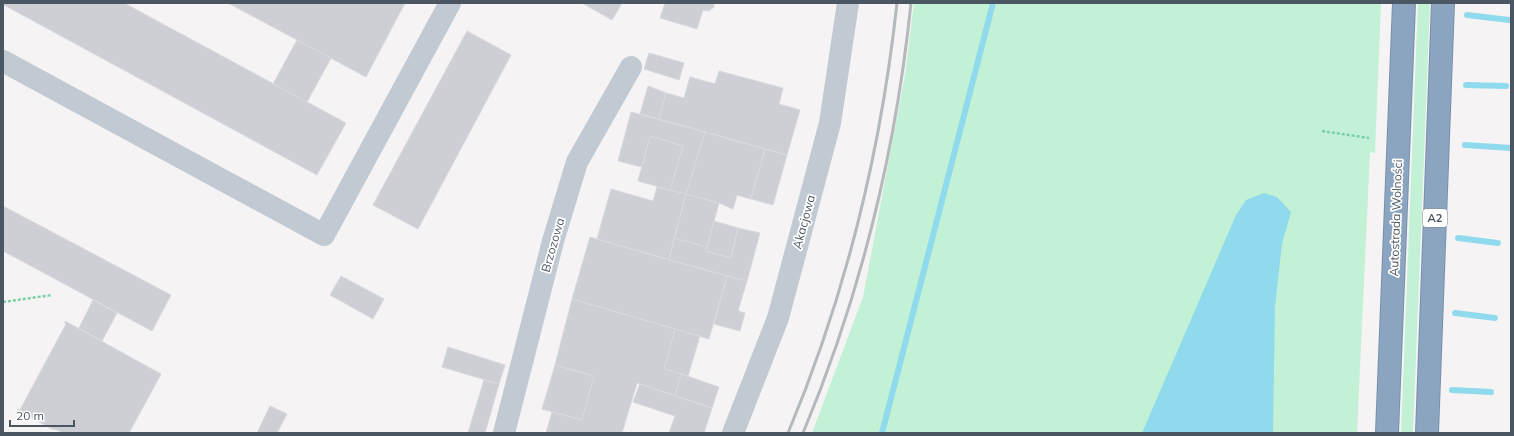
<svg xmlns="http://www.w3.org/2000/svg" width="1514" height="436" viewBox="0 0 1514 436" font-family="Mulish,sans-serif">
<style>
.green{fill:#c3f1d5}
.water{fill:#90daee}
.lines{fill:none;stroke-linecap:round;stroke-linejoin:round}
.stream{stroke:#90daee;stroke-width:6}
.building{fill:#cdcfd5;stroke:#d7d9de}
.highway-casing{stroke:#7690ad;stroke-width:24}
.path{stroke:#7ad0a6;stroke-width:2.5;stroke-dasharray:3 2;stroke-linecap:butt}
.minor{stroke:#c1cad2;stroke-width:22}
.highway{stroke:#8ba5c1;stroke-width:22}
.rail{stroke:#b5b8bd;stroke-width:3}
.labels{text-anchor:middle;stroke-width:3.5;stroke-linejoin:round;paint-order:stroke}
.shield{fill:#fff;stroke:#808990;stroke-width:1}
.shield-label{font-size:11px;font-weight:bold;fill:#4a5661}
.street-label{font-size:12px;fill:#4a5661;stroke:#fff}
</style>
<rect width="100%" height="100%" fill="#f5f3f3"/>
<path class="green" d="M914,3H1381L1375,153L1370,152L1357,433H812L863,297L905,75Z
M1418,3H1430L1413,433H1401Z"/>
<path class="water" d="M1264,193L1277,197L1291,212L1282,244L1275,307L1273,433H1142L1236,215L1246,200Z"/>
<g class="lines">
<path class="stream" d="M1467,15L1509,20
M1466,85L1506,86
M1465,145L1511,148
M1458,238L1498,243
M1455,313L1495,318
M1452,390L1491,392
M882,433L993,3"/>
</g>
<path class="building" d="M5,3H124L346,123L317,175L4,5Z
M228,3H405L366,77Z
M582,3H622L612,20Z
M665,3H714V7L709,11L703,10L697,29L660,18Z
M467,31L511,55L418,229L373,205Z
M297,40L331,58L307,102L273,84Z
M649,53L684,63L679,80L644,69Z
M719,71L783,88L779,104L800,110L787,155L659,119L666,93L684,98L690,77L715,84Z
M648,86L666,93L659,119L640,114Z
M631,112L705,132L686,194L670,190L683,146L650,136L642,167L618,161Z
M705,132L765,149L751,199L737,195L733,209L719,203L686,194Z
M650,136L683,146L670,190L638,181Z
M765,149L787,155L773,205L751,199Z
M657,187L686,194L669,260L597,239L611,189L653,201Z
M686,194L719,203L707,247L674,238Z
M3,206L171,295L152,331L3,251Z
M714,221L738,228L731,258L706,251Z
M738,228L760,233L747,281L669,260L674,238L707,247L706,251L731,258Z
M590,237L727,276L709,339L572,299Z
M341,276L384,299L373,319L330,295Z
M727,276L747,281L738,311L745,313L740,331L714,324Z
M572,299L675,329L664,369L681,374L675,396L637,383L622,433H546L552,412L582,420L594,376L555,365Z
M93,300L117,313L102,341L79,328Z
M65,321L161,374L129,433H63L55,429L54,430L17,410L18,409L20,410L66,324L65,323Z
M675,329L700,336L688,376L664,369Z
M448,347L505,365L499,384L442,367Z
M555,365L594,376L582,420L542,409Z
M681,374L719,387L712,408L675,396Z
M484,380L499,384L485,433H468Z
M640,384L712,408L704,433H669L675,416L633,402Z
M270,406L287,414L277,433H257Z"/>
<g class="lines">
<g class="highway-casing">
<path id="highway" d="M1387,433L1404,3
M1427,433L1443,3"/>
</g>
<path class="path" d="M1322,131L1369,138
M3,302L52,295"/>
<path class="minor" d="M3,61L324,235L450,3
M504,433L553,241L577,162L631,67
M733,433L778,318L830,123L848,3"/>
<use href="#highway" class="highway"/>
<path class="rail" d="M788,433C845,297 881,150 897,3
M803,433C860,297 896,149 911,3"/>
</g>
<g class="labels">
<rect class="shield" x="1423" y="209" width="24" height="18" rx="3"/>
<g class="shield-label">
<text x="1435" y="222">A2</text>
</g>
<g class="street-label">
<text transform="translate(1396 218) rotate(-88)" y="4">Autostrada Wolności</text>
<text transform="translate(804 222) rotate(-75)" y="4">Akacjowa</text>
<text transform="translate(553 245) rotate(-74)" y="4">Brzozowa</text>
</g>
</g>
<rect width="1514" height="436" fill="none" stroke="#4a5661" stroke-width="8"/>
<path d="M10 420v6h64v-6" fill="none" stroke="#4a5661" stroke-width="2"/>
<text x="16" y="420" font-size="12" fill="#4a5661" stroke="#ffffff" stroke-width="3" paint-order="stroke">20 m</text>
</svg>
